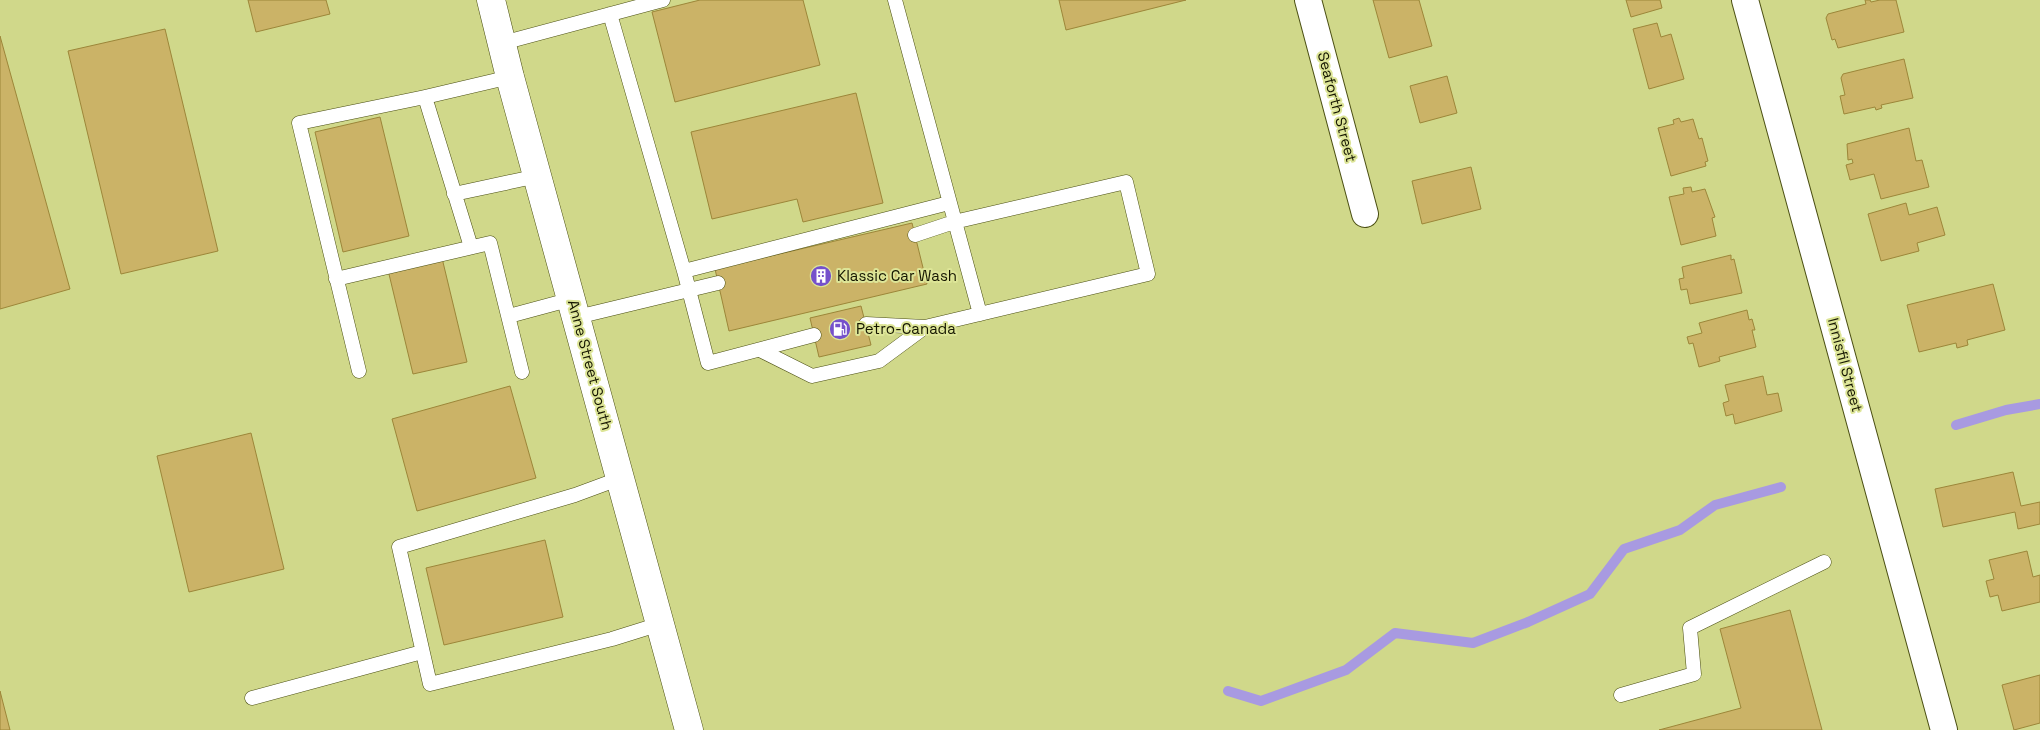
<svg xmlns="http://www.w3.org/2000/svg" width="2040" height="730" viewBox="0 0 2040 730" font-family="'Space Grotesk',sans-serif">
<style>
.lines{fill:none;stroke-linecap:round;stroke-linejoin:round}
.stream{stroke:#a89ae1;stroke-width:10}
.building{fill:#cbb367;stroke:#9c8639}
.service-casing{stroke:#4b4f13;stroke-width:15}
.minor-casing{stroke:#4b4f13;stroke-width:28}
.tertiary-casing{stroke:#4b4f13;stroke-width:29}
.service{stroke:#fff;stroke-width:14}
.minor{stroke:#fff;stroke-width:26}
.tertiary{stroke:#fff;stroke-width:28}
.labels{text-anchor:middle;stroke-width:4;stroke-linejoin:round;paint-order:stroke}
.street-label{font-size:15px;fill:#151600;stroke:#dde597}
.poi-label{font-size:15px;fill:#151600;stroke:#dde597;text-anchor:start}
</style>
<rect width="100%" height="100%" fill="#d0d88a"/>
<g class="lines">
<path class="stream" d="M1956,425L2006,410L2040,404
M1228,691L1261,701L1346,670L1395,633L1473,643L1528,622L1590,594L1624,549L1680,530L1715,505L1781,487"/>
</g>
<path class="building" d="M248,0H326L330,14L256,32Z
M700,0H803L820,65L675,102L652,12Z
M1059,0H1186L1066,30Z
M1373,0H1419L1432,46L1389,58Z
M1626,0H1660L1662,8L1631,17Z
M1865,0H1870L1871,2L1880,0H1896L1904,32L1838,48L1835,39L1832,40L1826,18L1828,14L1866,4Z
M1657,23L1661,37L1671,34L1684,79L1649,89L1633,29Z
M165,29L218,251L121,274L68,51Z
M0,36L70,289L0,309Z
M1904,59L1913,98L1881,105L1882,108L1876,110L1875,107L1844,114L1840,96L1845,95L1841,78L1843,74Z
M1447,76L1457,113L1420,123L1410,86Z
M856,93L883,203L803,222L797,199L712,219L691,132Z
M380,117L409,236L343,252L315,132Z
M1679,118L1681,122L1693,119L1699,139L1702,138L1708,161L1705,162L1706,166L1671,176L1658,128L1674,124L1673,120Z
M1909,128L1916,161L1922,160L1929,187L1881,199L1874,174L1850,180L1846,165L1853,163L1852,159L1848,160L1847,144Z
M1471,167L1481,209L1422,224L1412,181Z
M1691,187L1692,192L1705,189L1715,217L1712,218L1716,236L1681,245L1669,197L1684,194L1683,188Z
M1906,203L1909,215L1937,207L1945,235L1917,243L1919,251L1881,261L1868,214Z
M912,223L927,284L729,331L715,269Z
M1731,255V260L1734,259L1742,293L1690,304L1687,289L1681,290L1679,279L1684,278L1682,267Z
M442,258L467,362L413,374L388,270Z
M1993,284L2005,330L1967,340L1968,345L1957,348L1956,343L1919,352L1907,305Z
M861,306L871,345L819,357L810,318Z
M1747,310L1749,320L1752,319L1755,330H1752L1756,347L1719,357L1720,361L1699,367L1693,343L1689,344L1687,337L1702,333L1699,323Z
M1763,376L1767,395L1778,393L1782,411L1735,424L1733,414L1726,416L1723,403L1729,401L1725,385Z
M510,386L536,478L417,511L392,419Z
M251,433L284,569L189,592L157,456Z
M2013,472L2021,506L2040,502V524L2018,529L2015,512L1943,527L1935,489Z
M545,540L563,617L444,645L426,568Z
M2027,551L2033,577L2040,575V602L2002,611L1998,595L1990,597L1986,581L1994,579L1989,560Z
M1790,610L1822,730H1659L1741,708L1720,629Z
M2040,675V723L2014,730L2002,685Z
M0,691L10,730H0Z"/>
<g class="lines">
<g class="service-casing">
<path id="service" d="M895,0L980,314
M610,14L684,271
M502,43L663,0
M425,97L471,247
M454,194L538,176
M336,279L490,243L522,372
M718,283L689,290L708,363L814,335
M509,316L572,299
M577,317L689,290L684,271L949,203
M866,324L925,327L1148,274L1126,182L954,222L915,235
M760,350L812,376L879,361L925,327
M359,371L299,123L425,97L510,77
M621,478L575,495L399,547L430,684L612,639L660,624
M1621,695L1694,674L1690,628L1824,562
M252,698L422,652"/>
</g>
<g class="minor-casing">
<path id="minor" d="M1308,0L1365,214
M1745,0L1944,730"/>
</g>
<g class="tertiary-casing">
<path id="tertiary" d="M491,0L510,77L689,730"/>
</g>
<use href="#service" class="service"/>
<use href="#minor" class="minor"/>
<use href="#tertiary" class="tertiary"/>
</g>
<defs>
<g id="building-disc" transform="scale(1.125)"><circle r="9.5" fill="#7551cb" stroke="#dde597"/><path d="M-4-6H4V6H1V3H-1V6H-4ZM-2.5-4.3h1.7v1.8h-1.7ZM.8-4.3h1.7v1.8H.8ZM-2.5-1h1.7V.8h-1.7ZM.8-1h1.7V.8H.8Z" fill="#fff"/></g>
<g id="fuel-disc" transform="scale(1.125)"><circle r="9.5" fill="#7551cb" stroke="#dde597"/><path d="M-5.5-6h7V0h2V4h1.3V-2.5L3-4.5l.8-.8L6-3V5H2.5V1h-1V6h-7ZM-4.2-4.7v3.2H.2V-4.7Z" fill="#fff"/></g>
</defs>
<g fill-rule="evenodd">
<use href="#building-disc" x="821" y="276"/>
<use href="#fuel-disc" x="840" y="329"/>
</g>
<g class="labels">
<g class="street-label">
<text transform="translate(1337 107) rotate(75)" y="5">Seaforth Street</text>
<text transform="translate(590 365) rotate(75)" y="5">Anne Street South</text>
<text transform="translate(1845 365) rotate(75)" y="5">Innisfil Street</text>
</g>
<g class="poi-label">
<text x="837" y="281">Klassic Car Wash</text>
<text x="856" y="334">Petro-Canada</text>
</g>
</g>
</svg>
